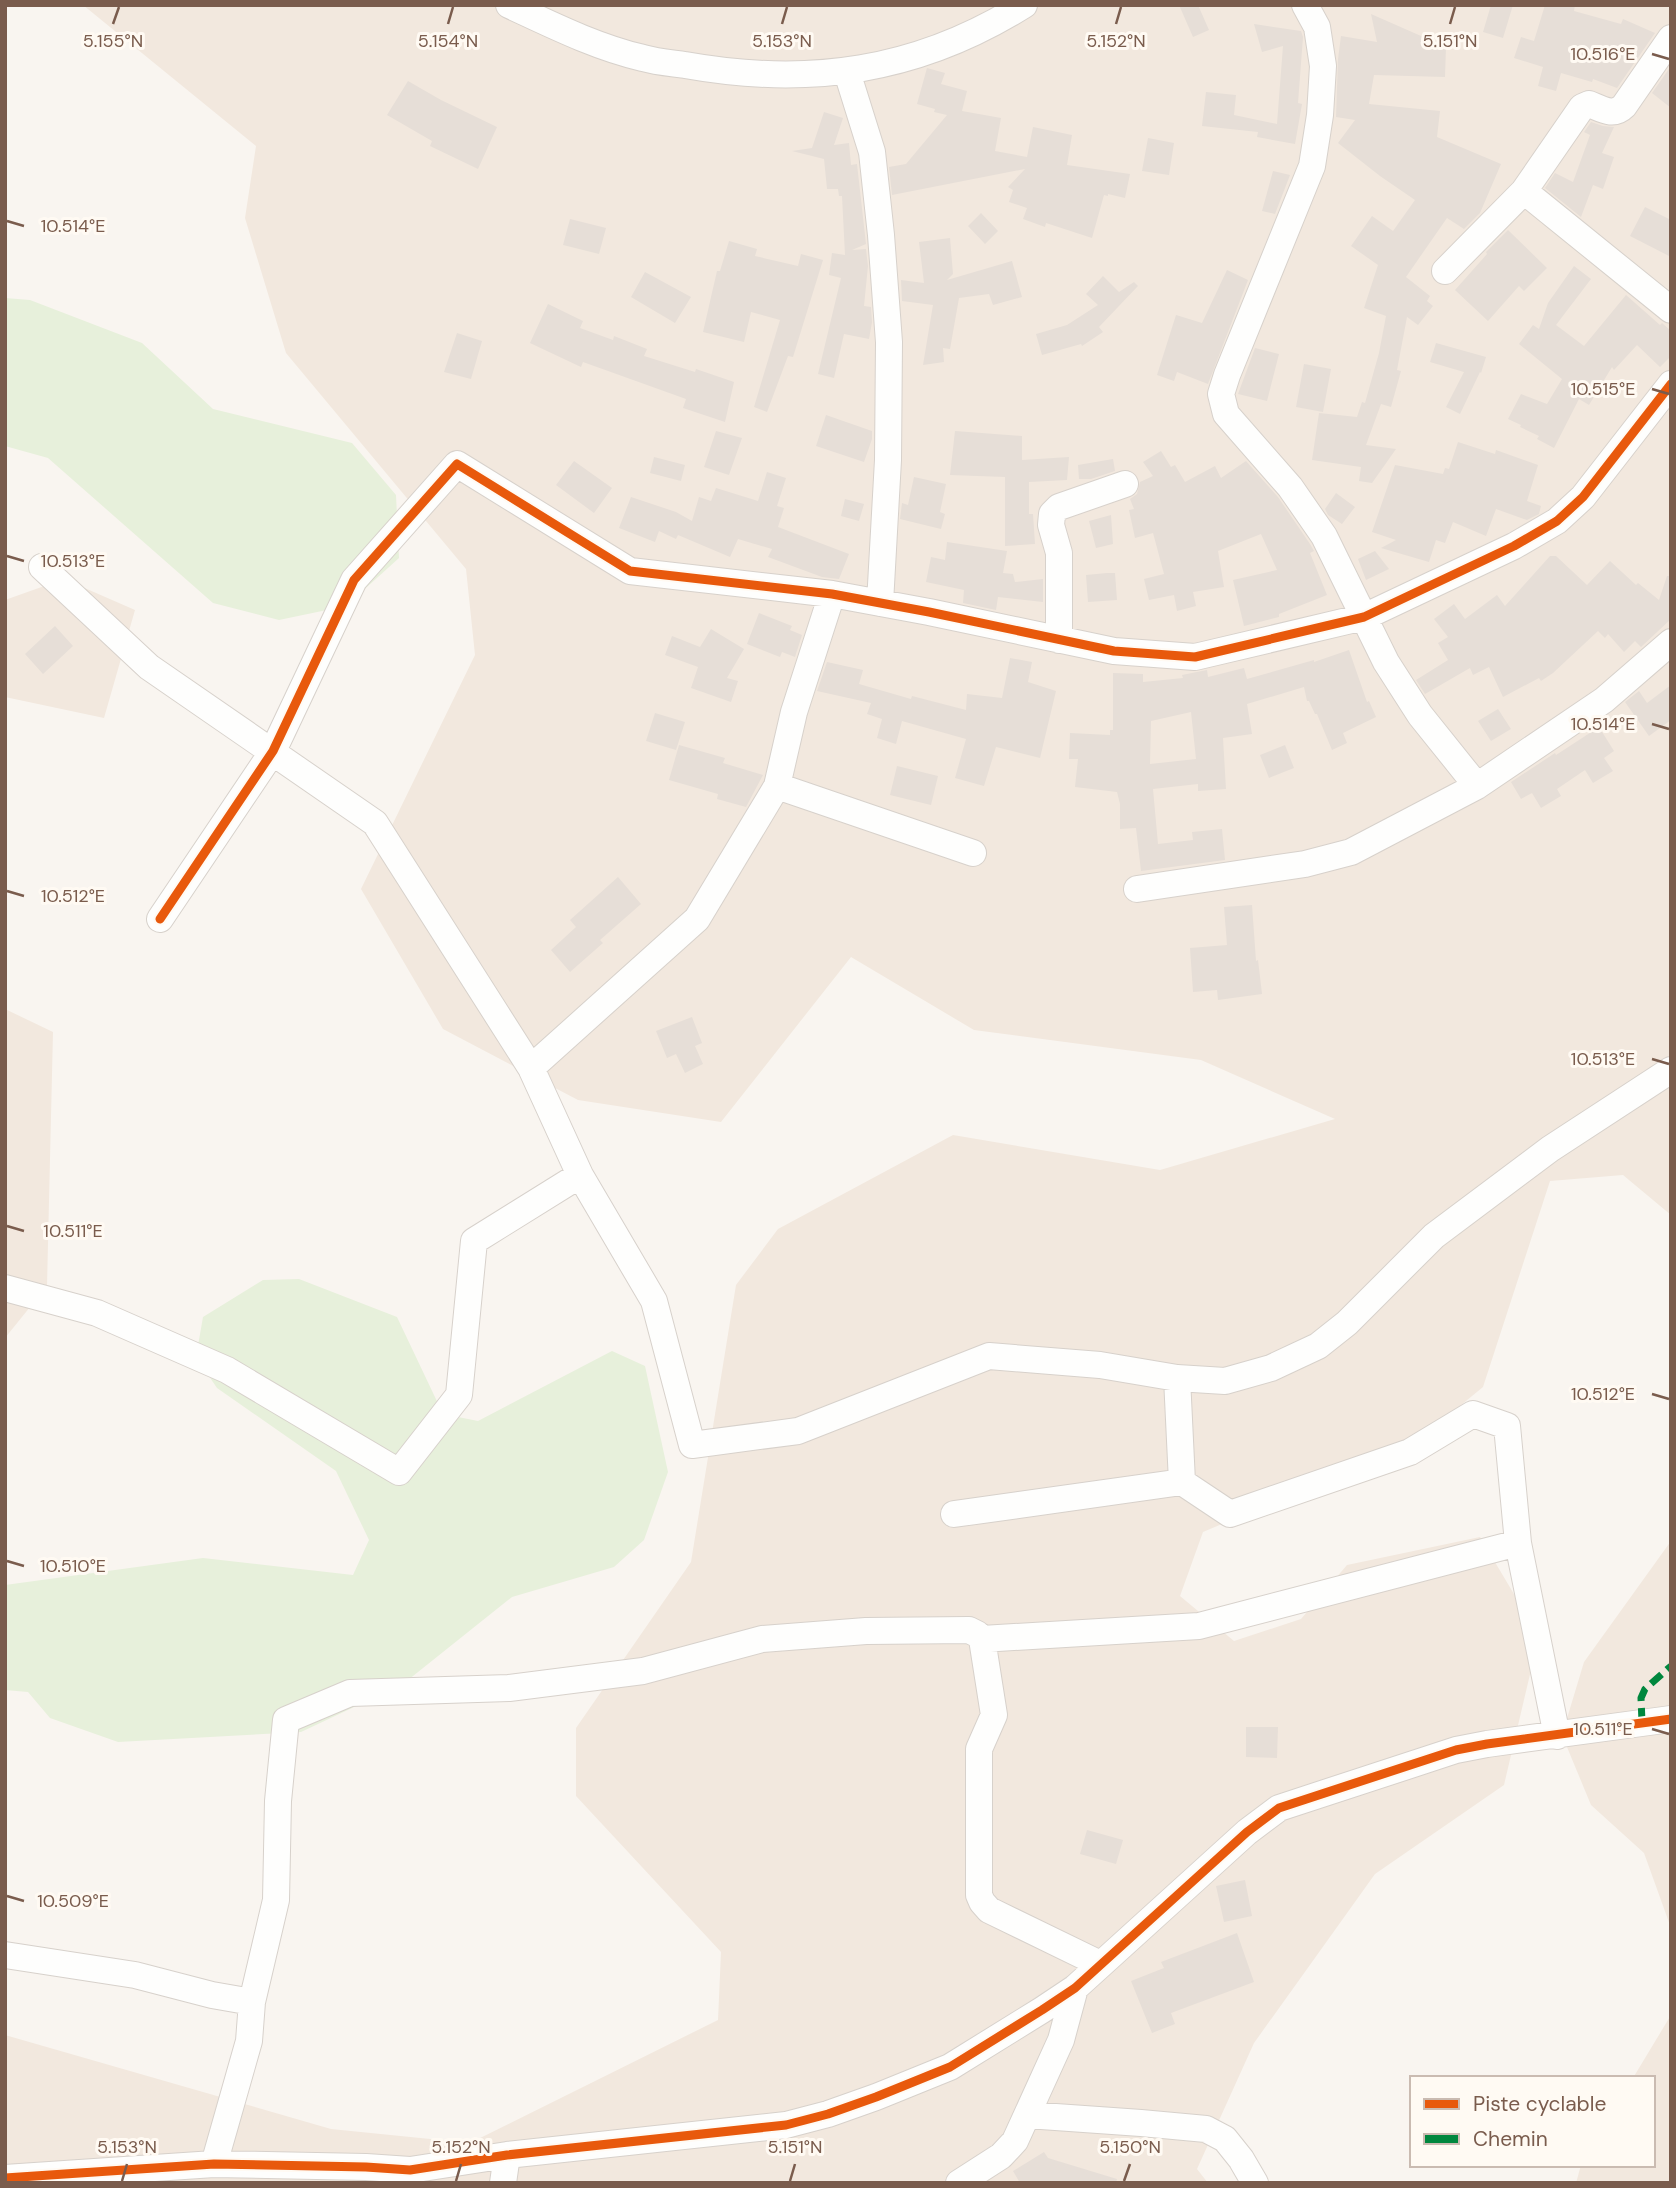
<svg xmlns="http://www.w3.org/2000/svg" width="1676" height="2188" viewBox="0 0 1676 2188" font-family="'DM Sans',sans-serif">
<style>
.residential{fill:#f2e8de}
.green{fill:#e7f0db}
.building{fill:#e6ded7;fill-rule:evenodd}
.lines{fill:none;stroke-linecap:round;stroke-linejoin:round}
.minor-casing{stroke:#d7d1cb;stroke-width:28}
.minor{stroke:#fefefd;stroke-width:26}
.quiet{stroke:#00873e;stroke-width:7;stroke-dasharray:14 7;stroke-linecap:butt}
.cycleway-casing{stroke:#fffaf3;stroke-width:13}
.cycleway{stroke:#e8590c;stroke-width:9}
.ticks{fill:none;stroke:#7a5c4d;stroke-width:2.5}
.ticks-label{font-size:18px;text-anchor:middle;fill:#7a5c4d;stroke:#fffaf3;stroke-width:6;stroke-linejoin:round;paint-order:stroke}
</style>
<rect width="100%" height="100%" fill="#f9f5f0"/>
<path class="residential" d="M83,5H1671V1215L1623,1175L1550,1181L1483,1387L1416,1442L1203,1532L1180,1596L1234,1641L1301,1619L1347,1565L1480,1537L1539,1636L1504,1785L1375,1874L1254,2043L1197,2169L1208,2183H5V2035L331,2129L470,2143L718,2020L721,1952L576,1796V1728L691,1562L736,1285L778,1229L953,1135L1160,1170L1335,1119L1201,1060L974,1030L851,957L721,1122L578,1100L443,1029L361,889L475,655L466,569L286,353L245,218L256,146Z
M64,579L135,610L104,718L5,697V600Z
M5,1009L53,1032L47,1286L5,1338Z
M1671,1541V1928L1644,1853L1591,1805L1562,1735L1584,1662Z
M1671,2015V2183H1576L1581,2165H1653V2078H1633Z"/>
<path class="green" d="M5,298L30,300L142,343L213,409L352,443L396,495L399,558L346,606L279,620L213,603L48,458L5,446Z
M299,1279L397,1317L443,1414L478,1421L612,1351L645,1366L668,1472L644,1540L614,1567L512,1597L403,1684L301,1732L118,1742L50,1718L28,1692L5,1690V1585L203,1558L353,1575L369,1540L336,1471L217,1388L196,1357L203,1317L263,1280Z"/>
<path class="building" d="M1179,5H1198L1209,30L1193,37Z
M1491,5H1513L1503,38L1483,32Z
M1545,5H1575L1574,11L1621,24L1623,19L1655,33L1617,88L1593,79L1592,82L1561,73L1556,91L1538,86L1543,67L1514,58L1521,37L1534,41Z
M1371,14L1446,47L1445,77L1374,75L1369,104L1440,111L1437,137L1501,164L1480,213L1464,229L1447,218L1406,277L1430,296L1427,301L1433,306L1418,325L1407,317L1397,370L1401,371L1391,407L1381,404L1366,445L1396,449L1372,483L1359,481L1361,467L1312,460L1319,413L1357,417L1362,402L1365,403L1379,353L1386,316L1364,308L1378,265L1351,246L1372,216L1393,231L1415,200L1380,176L1338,143L1355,120L1336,117L1338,59L1341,36L1377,42Z
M1254,24L1301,31L1303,37L1298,103L1302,104L1295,144L1257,137L1258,132L1202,126L1206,92L1236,95L1234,115L1277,124L1283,46L1262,52Z
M1671,66V108L1652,93Z
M927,68L945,73L941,84L967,91L962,111L1001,118L995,151L1027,157L1033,127L1072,135L1067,165L1130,174L1125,198L1108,194V196L1104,195L1092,238L1046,223L1045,227L1023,219L1027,208L1009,202L1013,190L1008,187L1025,169L892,195L889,167L906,164L947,115L934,112L935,109L917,104Z
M408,81L441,100L497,127L478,169L430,146L432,141L387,115Z
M824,112L843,118L834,145L849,143L851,165L857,164L866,244L852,250L866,249L868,266L864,306L871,307L872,322L869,339L844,334L834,378L818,374L841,278L829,275L832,253L845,255L842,196H839L838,189H827L824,159L792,151L812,148Z
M1591,122L1603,126L1614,127L1602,153L1614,157L1603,189L1593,185L1581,217L1545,188L1555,173L1573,182L1590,135L1584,132Z
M1148,138L1174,143L1169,175L1142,171Z
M1273,171L1290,175L1275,214L1262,211Z
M1645,207L1671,220V257L1630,236Z
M981,213L998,231L985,244L968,226Z
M570,219L606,228L599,254L563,245Z
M1508,230L1547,268L1524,291L1519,286L1488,321L1455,290L1487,254L1486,252Z
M950,238L953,274L947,280L1012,261L1022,297L993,305L989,294L959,298L950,349L943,348L944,362L923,365L933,305L902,301L901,280L924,283L919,242Z
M729,241L757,249L755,256L798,266L801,254L823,260L793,357L788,356L767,412L754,407L780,320L751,312L744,342L703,332L717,271H720Z
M1574,266L1591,279L1556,325L1584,346L1626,295L1660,325L1662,323L1671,331V356L1660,367L1637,345L1614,370L1612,367L1589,405L1579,399L1554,448L1537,439L1539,436L1520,427L1521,425L1508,419L1521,394L1547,404L1562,379L1519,344L1533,325L1539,329L1548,303Z
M1227,270L1248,280L1208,384L1177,372L1174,381L1157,375L1176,315L1202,323Z
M645,272L691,297L675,323L631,297Z
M1103,276L1119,292L1134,282L1138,286L1099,327L1103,332L1082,346L1081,344L1042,355L1036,334L1067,325L1098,305L1086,294Z
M548,304L583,321L580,328L613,340L614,336L647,349L644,356L695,372L696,369L734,382L725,422L683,408L686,399L583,362L581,367L530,343Z
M457,333L482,341L471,379L444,372Z
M1436,343L1486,357L1481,373L1480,372L1460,414L1446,407L1464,372L1430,362Z
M1255,348L1279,354L1267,401L1238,394Z
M1304,364L1331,369L1323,412L1296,407Z
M826,415L872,431V439L864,462L816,446Z
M716,431L742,438L729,475L704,467Z
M955,431L1022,436V460L1069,457L1067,480L1029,482V514H1033L1035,544L1005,546V477L950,475Z
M1458,442L1495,454L1496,450L1538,465L1527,501L1541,506L1539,514L1527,520L1496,509L1486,536L1453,522L1445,543L1436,540L1429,562L1381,548L1396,540L1372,532L1395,465L1443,474L1445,468L1449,469Z
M1161,451L1171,467L1175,465L1185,482L1215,466L1221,478L1246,461L1278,497L1310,544L1314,551L1310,553L1327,595L1279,614V617L1244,626L1233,580L1277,570L1261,534L1218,551L1224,587L1193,592L1196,606L1177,611L1174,595L1149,600L1144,579L1164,574L1153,533L1135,538L1129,510L1134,509L1130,499L1137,494L1140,482L1153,476L1143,462Z
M654,457L685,465L681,481L650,473Z
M1113,459L1115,471L1091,479H1079L1078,465Z
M574,461L612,488L594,513L556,485Z
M767,472L786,478L777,506L784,508L778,527L849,554L839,579L822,577L768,557L772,549L738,539L730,557L678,535L676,539L659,531L655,542L619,528L631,497L676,512L692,521L699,497L711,501L716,488L758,501Z
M914,477L946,484L940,512L945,514L941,529L900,519L902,503L908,505Z
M1336,493L1355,507L1342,524L1328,515L1325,509Z
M845,499L864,504L859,521L841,516Z
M1111,515L1113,544L1096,548L1089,521Z
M947,542L1007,551L1003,573L1013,574L1015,582L1043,579V602L998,597L996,610L963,603L964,590L926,582L931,557L945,560Z
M1375,551L1389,569L1366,580L1358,559Z
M1550,556H1556L1587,585L1610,561L1636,585L1638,583L1659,600L1667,576H1671V619L1641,647L1635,641L1624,652L1608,634L1605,638L1598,631L1553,673L1541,681L1539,678L1503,697L1489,667L1473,675L1470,668L1425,694L1416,680L1448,660L1438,643L1448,637L1434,619L1454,604L1465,619L1497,595L1505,606Z
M1107,573H1115L1117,600L1088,602L1086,575Z
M759,613L792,626L790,630L802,635L795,657L782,652L780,657L747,644Z
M55,626L73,646L43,674L25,654Z
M711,629L744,649L727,678L738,681L731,702L691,688L698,667L665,655L672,636L700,647Z
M1349,650L1367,702L1369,701L1376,717L1343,733L1347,743L1332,750L1317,714H1315L1309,701H1307L1304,687L1247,704L1252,734L1223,738L1226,789L1198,791V784L1153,789L1158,844L1193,840L1192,832L1222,829L1225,860L1141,871L1136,828L1120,829V804L1117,792L1075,787L1078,759H1069L1070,733L1110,735V730H1113V673L1143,674V682L1183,678L1182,675L1207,670L1208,677L1244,668L1247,679L1314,660V662ZM1191,712L1196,759L1150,764L1151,721Z
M1010,658L1032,662L1028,682L1056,691L1040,758L996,747L984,786L955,778L966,739L902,721L896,744L877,738L882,719L867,714L871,703L817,691L827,662L863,670L859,684L911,699L912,696L966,710L967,694L1002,698Z
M1671,685V720L1649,736L1625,702L1639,691L1647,703Z
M1498,709L1511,729L1491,741L1478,721Z
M655,713L685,722L676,750L646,741Z
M1599,727L1614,751L1604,758L1613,771L1593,783L1585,770L1557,789L1561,796L1541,808L1532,793L1521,799L1511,782L1555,753L1556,755Z
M679,745L725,758L723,763L763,775L746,807L717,799L718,794L669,780Z
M1285,745L1294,768L1269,778L1260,755Z
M897,766L938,776L931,805L890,795Z
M618,877L641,904L600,940L603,943L570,972L551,950L576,927L570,920Z
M1252,905L1256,961L1258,960L1262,994L1218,1000L1217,990L1193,992L1190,948L1227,945L1224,907Z
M692,1017L702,1043L695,1046L703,1064L685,1073L676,1054L667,1058L656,1031Z
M1246,1727H1278L1277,1758L1246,1757Z
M1087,1830L1123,1840L1116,1864L1080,1854Z
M1245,1880L1252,1916L1224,1922L1216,1886Z
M1237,1933L1254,1982L1171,2013L1175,2024L1152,2033L1131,1981L1164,1968L1161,1962Z
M1044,2152L1048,2158L1117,2179L1116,2183H1020L1013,2171Z"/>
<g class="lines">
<g class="minor-casing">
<path id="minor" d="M509,5C552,25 596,47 643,58C657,62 671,63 685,65C808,87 917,72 1024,5
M1305,5L1317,27L1323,66L1320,115L1312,166L1227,375L1221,394L1226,414L1290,487L1324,536L1386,662L1420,715L1477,786
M1671,38L1624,106C1613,117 1602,109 1589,104L1582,107L1524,191L1671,310
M847,72L872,152L881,235L889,342L888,460L880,603
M1445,271L1524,191
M832,594L794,712L777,786L973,853
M1059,640V553L1051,525L1052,514L1059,507L1125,484
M1137,889L1305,864L1351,852L1477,786L1604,700L1671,642
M160,919L273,751L354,580L457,464L630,571L832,594L929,612L1114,651L1195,657L1364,617L1514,546L1557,521L1583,497L1671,384
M531,1068L697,919L777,786
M580,1175L654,1301L692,1445L798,1431L989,1356L1100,1365L1177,1378L1225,1381L1271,1368L1318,1346L1347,1323L1434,1236L1550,1149L1671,1070
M5,1288L97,1313L227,1370L399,1472L459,1395L474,1241L580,1175L531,1068L375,823L149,667L42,567
M1177,1378L1182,1482L1230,1514L1410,1452L1473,1414L1507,1426L1518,1543
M954,1514L1182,1482
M982,1639L994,1715L979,1749V1895L982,1902L989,1910L1100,1964
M5,1955L135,1975L212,1995L252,2002L249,2041L214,2164
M252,2002L276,1900L278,1801L286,1720L350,1693L509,1688L643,1671L762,1639L866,1631L969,1630L977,1634L982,1639L1199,1626L1518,1543L1557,1736
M1027,2115L1141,2123L1206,2129L1225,2139L1241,2159L1255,2183
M5,2178L214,2164L366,2167L410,2170L507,2155L786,2125L828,2114L876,2097L950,2067L1042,2010L1075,1988L1247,1832L1279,1808L1456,1750L1487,1744L1671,1719
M503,2183L507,2155
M959,2183L1001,2156L1015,2141L1061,2040L1075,1988"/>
</g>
<use href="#minor" class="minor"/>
<path class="quiet" d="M1642,1722L1641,1698L1645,1689L1671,1666"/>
<g class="cycleway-casing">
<path id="cycleway" d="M160,919L273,751L354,580L457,464L630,571L832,594L929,612L1114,651L1195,657L1364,617L1514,546L1557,521L1583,497L1671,384
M5,2178L214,2164L366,2167L410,2170L507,2155L786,2125L828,2114L876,2097L950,2067L1042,2010L1075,1988L1247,1832L1279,1808L1456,1750L1487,1744L1671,1719"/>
</g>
<use href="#cycleway" class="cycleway"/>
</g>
<path class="ticks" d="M113,24L119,7M448,24L453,7M782,24L787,7M1116,24L1121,7M1450,24L1455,7M1652,54L1669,59M7,221L24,226M1652,389L1669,394M7,556L24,561M1652,724L1669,729M7,891L24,896M1652,1059L1669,1064M7,1226L24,1231M1652,1394L1669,1399M7,1561L24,1566M1652,1729L1669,1734M7,1896L24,1901M122,2181L127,2164M456,2181L461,2164M790,2181L795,2164M1124,2181L1130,2164"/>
<g class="ticks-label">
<text x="113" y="47">5.155°N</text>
<text x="448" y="47">5.154°N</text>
<text x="782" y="47">5.153°N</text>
<text x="1116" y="47">5.152°N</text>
<text x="1450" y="47">5.151°N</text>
<text x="1603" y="60">10.516°E</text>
<text x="73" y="232">10.514°E</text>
<text x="1603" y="395">10.515°E</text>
<text x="73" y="567">10.513°E</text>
<text x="1603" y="730">10.514°E</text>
<text x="73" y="902">10.512°E</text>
<text x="1603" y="1065">10.513°E</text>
<text x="73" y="1237">10.511°E</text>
<text x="1603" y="1400">10.512°E</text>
<text x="73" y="1572">10.510°E</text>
<text x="1603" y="1735">10.511°E</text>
<text x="73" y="1907">10.509°E</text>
<text x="127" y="2153">5.153°N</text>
<text x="461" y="2153">5.152°N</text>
<text x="795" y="2153">5.151°N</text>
<text x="1130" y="2153">5.150°N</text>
</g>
<rect width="1676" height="2188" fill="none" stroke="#7a5c4d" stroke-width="14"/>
<rect x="1410" y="2076" width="245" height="91" fill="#fffaf3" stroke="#cabbb1" stroke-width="2"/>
<rect x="1424" y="2099" width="35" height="10" fill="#e8590c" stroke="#cabbb1" stroke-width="2"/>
<text x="1473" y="2111" font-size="21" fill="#7a5c4d">Piste cyclable</text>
<rect x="1424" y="2134" width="35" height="10" fill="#00873e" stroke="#cabbb1" stroke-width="2"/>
<text x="1473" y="2146" font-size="21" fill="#7a5c4d">Chemin</text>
</svg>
